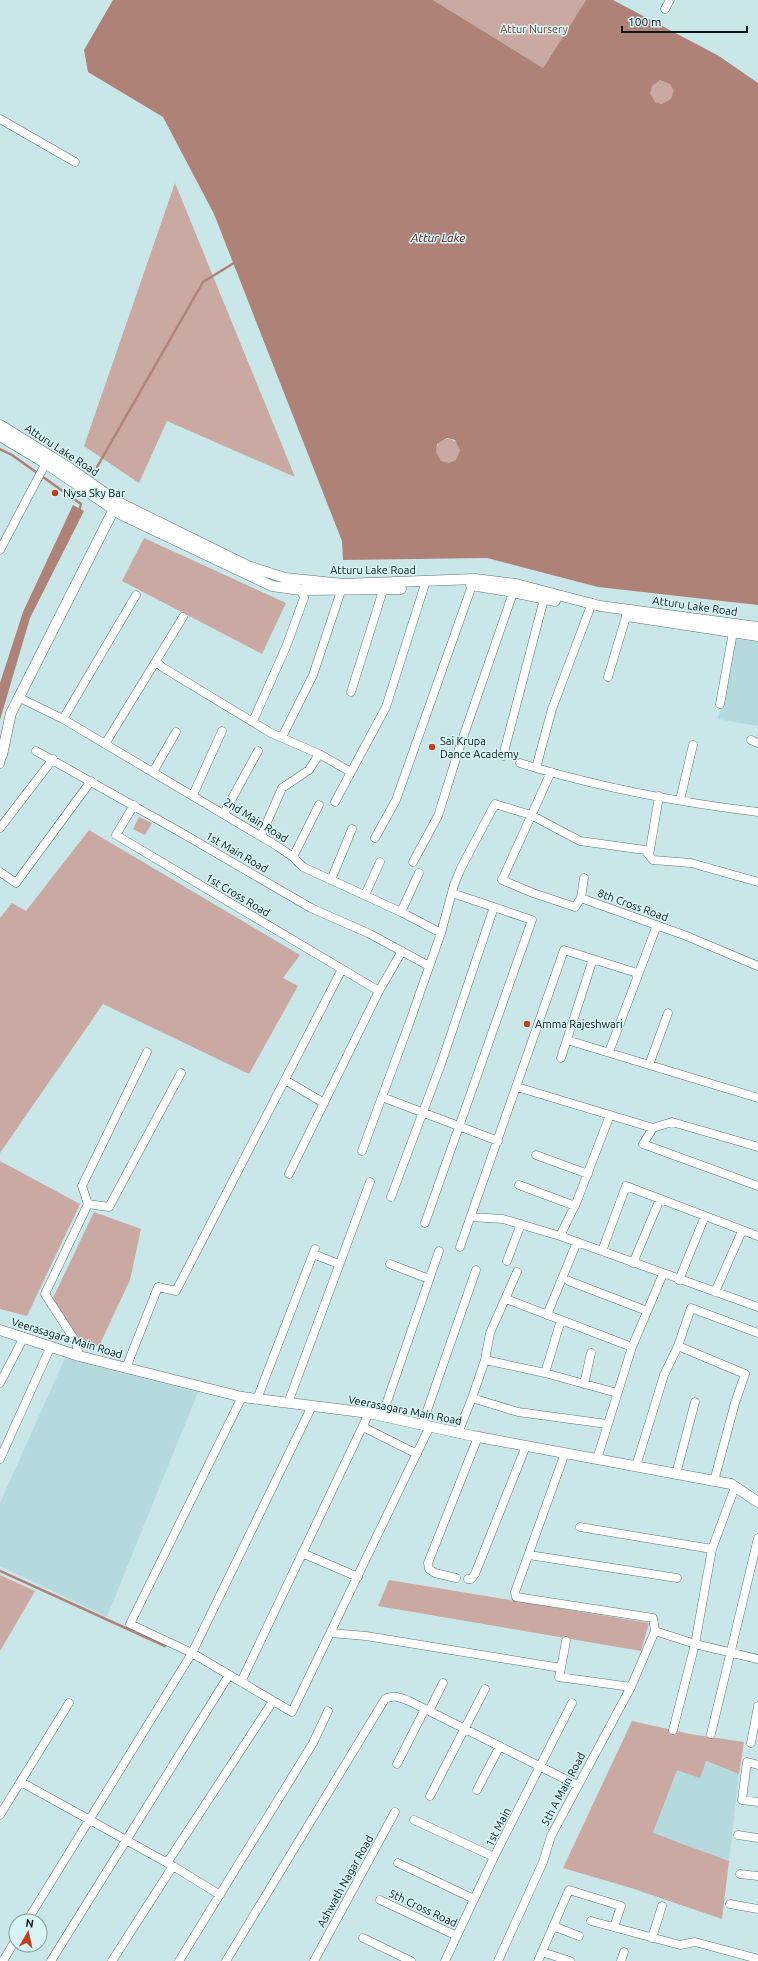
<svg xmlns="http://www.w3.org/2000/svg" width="758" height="1961" viewBox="0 0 758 1961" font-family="Ubuntu,sans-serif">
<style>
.built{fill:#b5dadd}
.green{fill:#c9a9a1}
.water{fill:#ae8277;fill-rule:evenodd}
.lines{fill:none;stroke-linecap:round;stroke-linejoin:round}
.stream{stroke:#ae8277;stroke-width:2.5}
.minor-casing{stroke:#5c7678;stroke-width:9}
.tertiary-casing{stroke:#5c7678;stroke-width:11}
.minor{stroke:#fff;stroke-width:8}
.tertiary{stroke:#fff;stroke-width:10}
.poi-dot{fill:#c73d1d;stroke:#d7f4f6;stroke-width:1.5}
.labels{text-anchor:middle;stroke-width:3;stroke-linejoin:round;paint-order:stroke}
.park-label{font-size:11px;fill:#773b2d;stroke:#d7f4f6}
.street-label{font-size:11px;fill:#0a1516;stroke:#d7f4f6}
.poi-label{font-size:11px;fill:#0a1516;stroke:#d7f4f6;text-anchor:start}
.water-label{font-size:12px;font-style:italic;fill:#4f170a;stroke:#d7f4f6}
</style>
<rect width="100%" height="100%" fill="#c9e7e8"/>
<path class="built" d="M736,639L758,641V726L718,719Z
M65,1358L198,1392L107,1617L0,1566V1503Z
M705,1761L739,1774L729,1861L653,1834L677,1770Z"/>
<path class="green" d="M433,0H586L543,68Z
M650 92a12 12 0 1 1 24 0a12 12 0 1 1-24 0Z
M175,183L295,477L167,421L139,483L84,446Z
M436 451a12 12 0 1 1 24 0a12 12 0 1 1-24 0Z
M144,538L286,603L262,654L122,581Z
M139,817L152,823L145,835L133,829Z
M89,830L300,955L283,978L298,986L249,1074L103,1004L0,1153V918L12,903L26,911Z
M0,1161L80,1204L27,1316L0,1309Z
M94,1212L141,1229L130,1280L99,1346L81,1341L52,1300Z
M0,1575L35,1591L0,1651Z
M389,1580L649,1623L641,1651L378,1606Z
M632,1721L690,1734L744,1742L739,1774L706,1761L700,1778L677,1770L653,1833L729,1861L722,1919L631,1888L563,1868Z"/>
<path class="water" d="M113,0H433L543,68L586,0H613L719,56L758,83V605L598,587L487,558L343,560L342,541L214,214L163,117L88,72L84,50ZM660,80L670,84L674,91L671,99L662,104L655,102L650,93L652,86ZM447,438L455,440L460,450L456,460L449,463L441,461L436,452L437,444Z
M73,505L84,511L30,618L0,720V683L23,612Z"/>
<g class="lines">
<path class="stream" d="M0,449L12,455L81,504L79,511
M97,467L203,282L234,263
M0,1571L165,1646"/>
<g class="minor-casing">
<path id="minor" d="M665,9L670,0
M0,119L75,162
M0,550L48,459
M592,603L552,709L536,768C608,789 683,803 758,812
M156,661L162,667L271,733L319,754L351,772
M608,677L628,610
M351,692L385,584
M20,698L63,719L136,595
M720,704L733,632
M63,719L277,846L293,857L303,867L401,912L441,933
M253,721L286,647L304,598L301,590
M282,737L313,675L343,585
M751,740L758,743
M105,744L183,617
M36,751L180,832L311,908L370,934L429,966
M503,756L545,595
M520,763L536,768
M0,764L2,755
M153,772L176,732
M551,772L502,880L533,893L575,907L581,898L684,935L758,966
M193,795L222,731
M680,800L693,745
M335,802L386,707L426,581
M134,805L116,835L379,991
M224,813L258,751
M0,828L53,759
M261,836L282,788L309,770L319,754
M375,838L396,800L474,580
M649,855L659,796
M293,857L319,805
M413,862L438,816L459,749L515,587
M0,872L16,883L91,781
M331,880L352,829
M365,895L380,862
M581,898L584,878
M401,912L419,873
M567,1040L758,1098
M609,1052L657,925
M561,1058L593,959
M649,1065L668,1013
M285,1080L324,1103
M517,1087L653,1128L672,1122L758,1147
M382,1097L498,1141
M653,1128L643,1144L758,1186
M362,1151L409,1024L441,933L454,885L461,868L495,804L531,815L580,841L645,850L653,860L691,863L758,882
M536,1155L588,1174
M289,1174L379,991L402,951
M519,1185L575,1206
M391,1197L441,1064L494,907
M88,1204L82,1186L147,1052
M471,1217L503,1219L560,1236L758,1307
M425,1223L532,920L452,893
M560,1236L577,1201L610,1115
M460,1247L564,950L637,973
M602,1251L626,1186L758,1236
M313,1254L339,1264
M507,1261L521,1224
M633,1263L660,1199
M390,1264L429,1279
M679,1280L705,1216
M569,1281L647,1311
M715,1292L742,1231
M506,1299L632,1347
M547,1315L577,1242
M678,1346L745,1374L735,1403L714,1481
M79,1356L76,1342L45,1294L88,1204L109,1207L181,1073
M485,1360L490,1333L517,1272
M126,1368L158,1287L176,1291L342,969
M545,1373L561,1320
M0,1383L24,1337
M584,1384L591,1353
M242,1397L130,1624L192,1653L292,1712L430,1426
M472,1398L485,1360L545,1373L617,1393
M257,1399L315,1249
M288,1403L370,1182
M382,1416L439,1251
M422,1425L476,1270
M363,1427L417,1454
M458,1433L472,1398L518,1412L607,1424
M565,1453L515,1592L516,1597L653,1618L655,1631
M0,1459L51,1346
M597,1459L632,1347L663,1274
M636,1466L664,1375L678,1346L691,1308L758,1333
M676,1474L695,1402
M580,1527L712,1549
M302,1553L358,1577
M529,1555L677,1578
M456,1578L435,1573L429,1569L428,1563L478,1437
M468,1579H471L475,1574L526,1446
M655,1631L695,1644L758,1659
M331,1633L366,1636L561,1668L559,1677L631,1687
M561,1668L566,1641
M241,1682L369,1413
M429,1711L443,1683
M673,1730L695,1644L712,1549L735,1487
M711,1734L758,1538
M751,1743L758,1706
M397,1764L425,1709
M758,1765L747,1762L742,1800L758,1802
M21,1782L173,1866L220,1895
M477,1790L500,1746
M430,1796L485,1689
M0,1815L69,1703
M414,1820L494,1857
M738,1835L758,1838
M167,1863L273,1701
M398,1863L474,1899
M740,1874L758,1876
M380,1900L457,1936
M730,1904L758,1909
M27,1921L192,1653L312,1406
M591,1921L680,1945L695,1942L758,1959
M553,1926L579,1936
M363,1938L411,1961
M652,1938L662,1906
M542,1952L570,1961
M3,1961L16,1939
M51,1961L229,1675
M112,1961L173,1866
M179,1961L313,1743L328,1711
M226,1961L385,1699C393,1694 401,1698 409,1701L577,1785
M314,1961L395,1812
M445,1961L494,1857L572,1703
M498,1961L543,1862L551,1836L631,1687L655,1631
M538,1961L569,1890L621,1906L614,1927
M621,1961L624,1952"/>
</g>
<g class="tertiary-casing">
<path id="tertiary" d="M0,425L68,467L118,502L248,566L285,578L343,584L475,579L516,584L600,606L758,627
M0,436L45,463L122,515L272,586L301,590L401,589
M471,585L513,592L555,601
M627,616L758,636
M0,754L2,755L11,713L114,509
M0,1330L79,1356L242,1397L369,1413L473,1436L731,1484L758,1502"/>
</g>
<use href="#minor" class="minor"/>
<use href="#tertiary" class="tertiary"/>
</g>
<g class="poi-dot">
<circle cx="55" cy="493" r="4"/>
<circle cx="432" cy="747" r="4"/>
<circle cx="527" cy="1024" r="4"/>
</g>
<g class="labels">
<g class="park-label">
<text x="534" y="33">Attur Nursery</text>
</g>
<g class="street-label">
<text transform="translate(62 450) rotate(33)" y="4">Atturu Lake Road</text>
<text x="373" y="574">Atturu Lake Road</text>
<text transform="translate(695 606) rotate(8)" y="4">Atturu Lake Road</text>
<text transform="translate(256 820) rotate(32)" y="4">2nd Main Road</text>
<text transform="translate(237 852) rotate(30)" y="4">1st Main Road</text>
<text transform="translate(238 895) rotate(31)" y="4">1st Cross Road</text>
<text transform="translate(633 905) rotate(20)" y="4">8th Cross Road</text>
<text transform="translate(67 1338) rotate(17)" y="4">Veerasagara Main Road</text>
<text transform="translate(405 1410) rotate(11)" y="4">Veerasagara Main Road</text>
<text transform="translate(563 1789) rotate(-62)" y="4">5th A Main Road</text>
<text transform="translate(498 1827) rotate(-63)" y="4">1st Main</text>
<text transform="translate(345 1881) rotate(-61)" y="4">Ashwath Nagar Road</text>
<text transform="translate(423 1908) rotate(25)" y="4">5th Cross Road</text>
</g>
<g class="poi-label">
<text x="63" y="497">Nysa Sky Bar</text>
<text x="440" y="745">Sai Krupa<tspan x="440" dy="13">Dance Academy</tspan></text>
<text x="535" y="1028">Amma Rajeshwari</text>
</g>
<g class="water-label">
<text x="438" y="242">Attur Lake</text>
</g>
</g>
<g transform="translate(28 1933) rotate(9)"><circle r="19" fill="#d7f4f6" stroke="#859b9c"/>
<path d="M0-3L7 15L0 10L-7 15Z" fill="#c73d1d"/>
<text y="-6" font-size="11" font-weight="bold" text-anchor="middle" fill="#0a1516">N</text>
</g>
<path d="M622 26v6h125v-6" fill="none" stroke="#0a1516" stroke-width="2"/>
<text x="628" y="26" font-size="12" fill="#0a1516" stroke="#d7f4f6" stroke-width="3" paint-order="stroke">100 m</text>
</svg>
